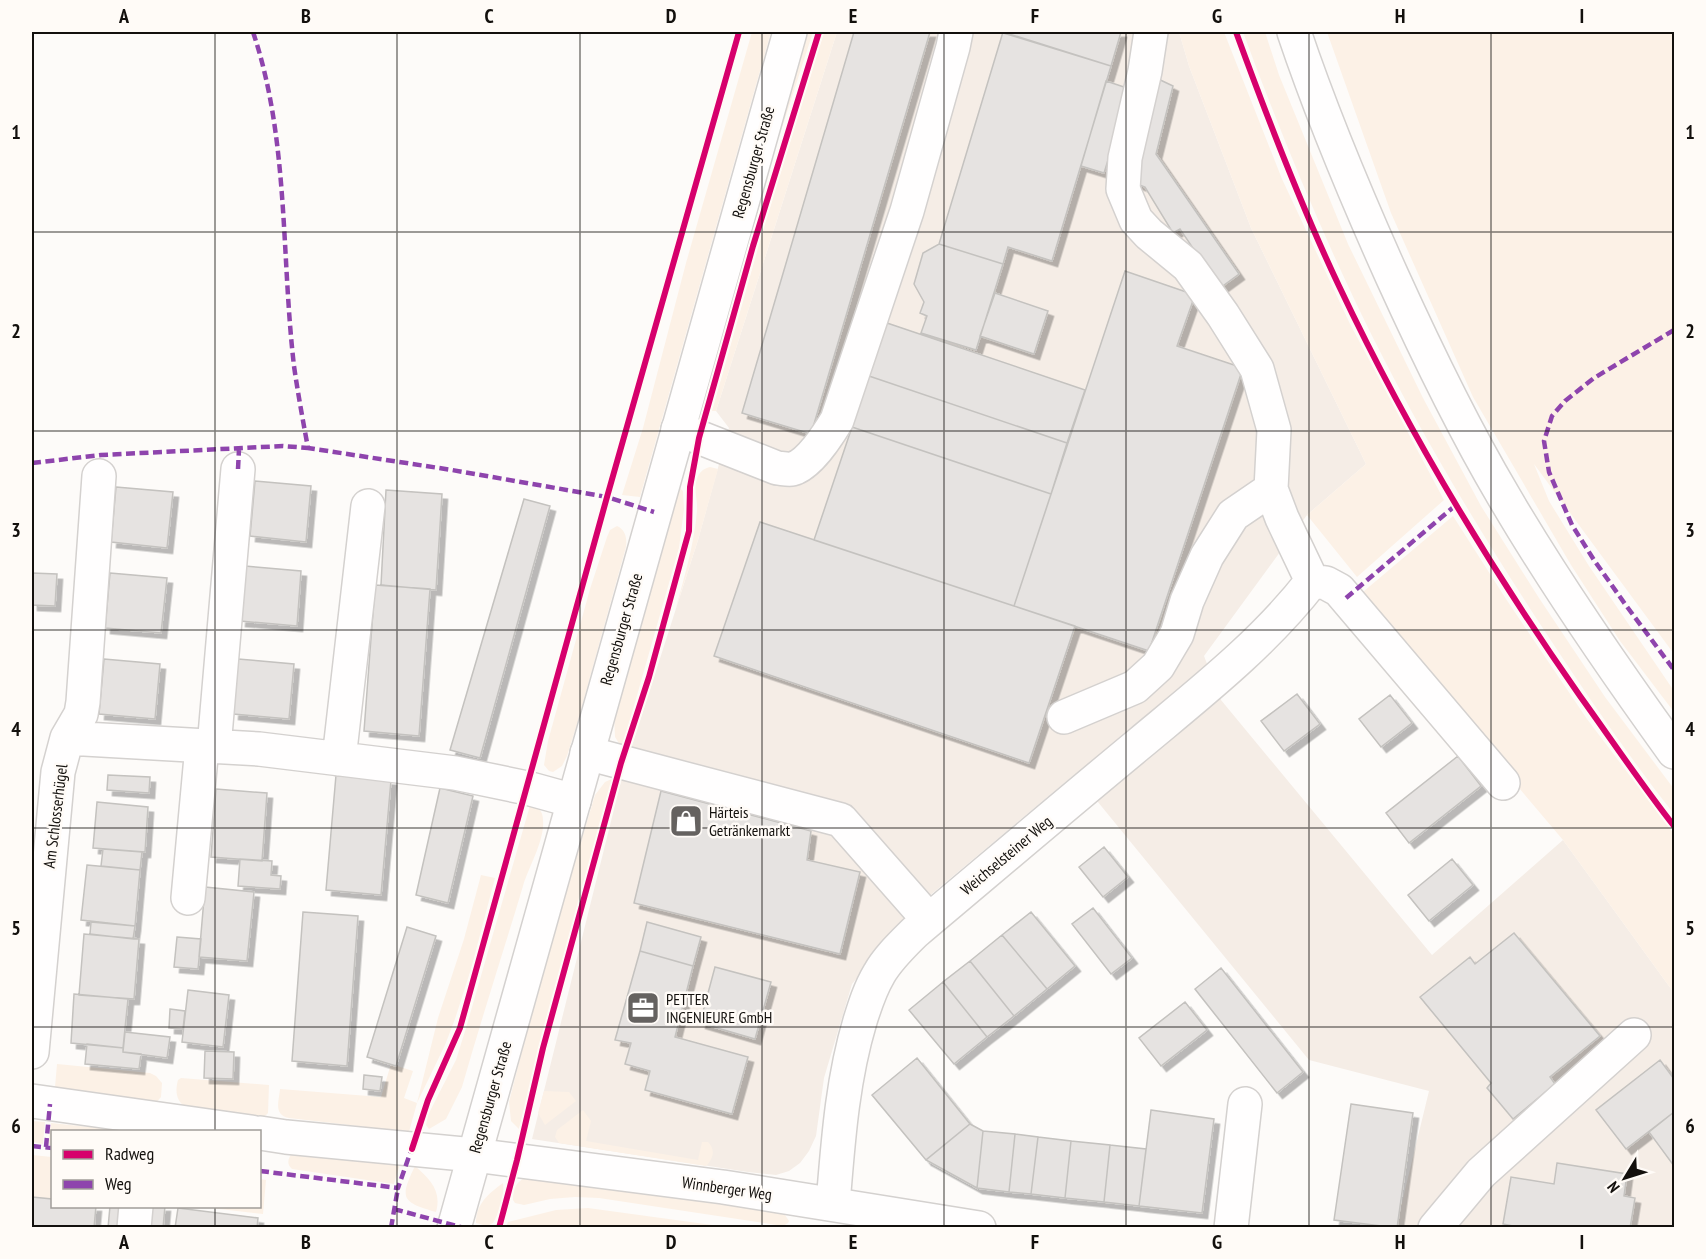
<svg xmlns="http://www.w3.org/2000/svg" width="1706" height="1259" viewBox="0 0 1706 1259" font-family="'PT Sans Narrow',sans-serif">
<style>
.built{fill:#f5ede6}
.green{fill:#fcf1e6}
.building{fill:#e6e3e1;stroke:#c4c2bf;stroke-width:1.5;filter:url(#shadow)}
.lines{fill:none;stroke-linecap:round;stroke-linejoin:round}
.minor-casing{stroke:#d4d1cf;stroke-width:36}
.major-casing{stroke:#d4d1cf;stroke-width:36}
.minor{stroke:#fffefe;stroke-width:33}
.major{stroke:#fffefe;stroke-width:33}
.quiet{stroke:#8e44ad;stroke-width:4.5;stroke-dasharray:9 4.5;stroke-linecap:butt}
.cycleway-casing{stroke:#fffbf7;stroke-width:10}
.cycleway{stroke:#d6006c;stroke-width:6}
.grid{fill:none;stroke:#13100d;stroke-width:1.5;stroke-opacity:0.55}
.labels{text-anchor:middle;stroke-width:5;stroke-linejoin:round;paint-order:stroke}
.street-label{font-size:16px;fill:#13100d;stroke:#fffbf7}
.poi-label{font-size:16px;fill:#13100d;stroke:#fffbf7;text-anchor:start}
.neatline{fill:none;stroke:#13100d;stroke-width:2}
.grid-label{font-size:20px;text-anchor:middle;font-weight:bold;fill:#13100d}
</style>
<defs>
<filter id="shadow"><feDropShadow dx="5.5" dy="5.5" stdDeviation="0" flood-color="#0004"/></filter>
</defs>
<rect width="100%" height="100%" fill="#fdfbf9"/>
<path class="built" d="M837,32H1179L1189,66L1251,228L1366,464L1307,515L1204,656L1221,700L1432,955L1563,840L1674,993V1227H1396L1429,1091L1309,1060L1075,774L922,902L852,984L824,1078L816,1136L809,1151L800,1163L789,1171L776,1175L748,1172L532,1139L622,777L698,540L729,428L716,411Z"/>
<path class="green" d="M752,32H771L640,497L622,495L643,428L686,263Z
M804,32H813L780,134L777,133Z
M824,32H837L716,411H712L764,227Z
M1179,32H1224L1282,179L1350,324L1444,500L1357,577L1307,515L1366,464L1251,228L1189,66Z
M1243,32H1265L1279,75L1348,244L1423,398L1481,506L1539,598L1605,697L1674,789V814C1628,756 1587,695 1546,633C1477,528 1411,418 1356,303C1314,215 1277,124 1243,32Z
M1327,32H1674V654L1534,464L1549,501L1589,566L1674,691V712L1620,641L1571,565L1473,397L1391,213Z
M710,467L718,469L698,540L675,611C684,578 694,545 697,511C698,500 693,489 697,479C699,472 703,469 710,467Z
M680,488L683,491L684,509L679,548L622,748L615,737L614,716L678,491Z
M1453,516L1506,599L1587,719L1674,834V993L1563,840L1357,597Z
M617,526C626,530 627,539 626,547L577,724L567,756L562,766L553,772L549,771L544,765L548,741L590,589L607,537L610,530Z
M614,778L519,1129L511,1121L509,1102L543,968L595,795L605,782Z
M531,802C538,807 543,811 543,820C545,840 529,866 523,886C503,953 481,1020 462,1087L446,1119L429,1129L426,1125L428,1115L456,1060L466,1028Z
M481,875L495,878L471,969L455,1019L445,1045L417,1103L409,1132L289,1118C273,1115 279,1101 280,1089L381,1097L391,1064L413,1071L404,1098L417,1103L438,1018L464,939Z
M57,1064L150,1073L156,1076L162,1083L161,1097L155,1104L57,1092L55,1087Z
M181,1078L269,1085L268,1113L264,1117H260L185,1107C176,1100 175,1091 178,1080Z
M544,1091L569,1092L576,1101L545,1125L538,1113Z
M583,1110L591,1121L586,1141L698,1160L702,1142H708C716,1150 713,1159 706,1166L559,1143L555,1137L557,1130Z
M32,1121L45,1122L43,1144L32,1142Z
M51,1123L109,1129L117,1131L52,1132V1145H48Z
M293,1152L401,1161L394,1184L292,1169C286,1164 288,1158 293,1152Z
M32,1155L52,1157V1199L32,1197Z
M415,1166C430,1179 442,1191 436,1212C402,1202 399,1199 415,1166Z
M526,1177L683,1198L773,1211L785,1215L789,1221L788,1223L783,1226L599,1198L575,1197L550,1199L524,1205L515,1203L513,1200C513,1189 516,1182 526,1177Z
M260,1179L266,1180L263,1214L202,1207L260,1206Z
M503,1183C505,1195 499,1213 493,1223L487,1226L476,1223C476,1204 488,1194 503,1183Z
M588,1208L727,1227H506L508,1222L556,1210Z"/>
<path class="building" d="M854,32H930L811,434L742,413Z
M1000,32H1121L1111,66Z
M1003,32L1111,66L1052,261L1008,247L1003,264L939,244Z
M1154,77L1173,86L1156,154L1239,274L1220,288L1180,229L1173,233L1145,187L1132,182Z
M1106,81L1130,89L1104,173L1081,166Z
M939,244L1003,264L976,350L921,333L927,316L920,313L924,302L914,284L923,253Z
M1125,271L1195,295L1177,346L1243,368L1149,651L1014,606Z
M995,293L1048,311L1034,354L980,336Z
M887,323L1085,390L1067,443L869,376Z
M869,376L1067,443L1051,494L852,427Z
M852,427L1051,494L1014,606L814,540Z
M255,481L311,486L306,542L250,536Z
M116,487L173,492L167,548L111,542Z
M386,490L442,494L436,590L381,585Z
M524,499L550,506L480,758L450,750Z
M760,522L1075,626L1029,763L714,656Z
M245,566L301,571L297,626L240,621Z
M32,573L57,574L55,606L32,605Z
M110,573L167,578L161,633L105,628Z
M375,585L430,589L419,736L364,731Z
M104,659L160,664L155,719L99,714Z
M238,659L294,664L289,719L233,714Z
M1297,694L1320,724L1284,751L1261,721Z
M1390,695L1412,723L1381,747L1359,719Z
M1458,756L1481,786L1409,843L1386,813Z
M108,775L150,777L149,793L107,790Z
M336,775L391,780L381,895L326,890Z
M440,788L473,796L448,903L416,895Z
M216,789L267,793L262,861L211,857Z
M661,791L811,831L807,860L860,872L840,954L634,903Z
M97,802L148,807L145,852L93,848Z
M1104,847L1128,877L1103,897L1079,867Z
M103,849L142,852L140,870L101,866Z
M240,859L272,861L271,875L281,876L280,889L238,886Z
M1452,859L1473,885L1429,921L1408,895Z
M87,865L140,870L135,926L81,920Z
M205,887L254,892L247,961L199,957Z
M1093,908L1132,958L1111,974L1072,924Z
M303,912L358,916L347,1066L292,1061Z
M1031,912L1075,966L1047,989L1002,935Z
M91,922L135,926L133,939L90,934Z
M647,922L701,937L693,966L640,951Z
M407,927L436,936L396,1066L367,1057Z
M1514,933L1600,1036L1550,1077L1555,1084L1513,1119L1487,1088L1491,1083L1420,997L1470,957L1475,964Z
M84,934L139,939L134,999L79,995Z
M1002,935L1047,989L1014,1016L970,961Z
M177,937L201,939L198,969L174,967Z
M640,951L693,966L675,1037L748,1057L732,1114L645,1090L650,1071L625,1064L631,1043L615,1040Z
M970,961L1014,1016L987,1037L943,982Z
M715,967L771,982L755,1039L700,1023Z
M1221,968L1303,1072L1277,1093L1195,989Z
M943,982L987,1037L954,1064L909,1010Z
M188,990L229,995L223,1047L182,1042Z
M74,994L128,999L123,1048L71,1043Z
M1185,1002L1207,1030L1161,1066L1139,1038Z
M170,1009L185,1011L183,1029L169,1028Z
M125,1032L170,1037L167,1058L123,1052Z
M87,1044L123,1048V1052L141,1054L139,1069L85,1064Z
M205,1051L234,1052L233,1079L204,1078Z
M917,1058L970,1124L926,1160L872,1095Z
M1660,1060L1674,1079V1112L1626,1149L1596,1110Z
M364,1075L382,1077L380,1091L363,1089Z
M1351,1104L1413,1113L1397,1228L1334,1220Z
M1151,1110L1214,1119L1202,1213L1139,1206Z
M1674,1112V1166L1649,1132Z
M970,1124L983,1131L977,1188L926,1160Z
M983,1131L1015,1134L1009,1192L977,1188Z
M1015,1134L1038,1137L1031,1194L1009,1192Z
M1038,1137L1071,1141L1065,1198L1031,1194Z
M1071,1141L1110,1145L1104,1202L1065,1198Z
M1110,1145L1146,1149L1139,1206L1104,1202Z
M1557,1163L1627,1174L1624,1196L1635,1198L1630,1228H1523L1503,1224L1511,1177L1554,1184Z
M32,1197L52,1199V1206H96L94,1228H32Z
M110,1206H130L129,1228H108Z
M144,1206H165L163,1228H142Z
M178,1208L258,1218L257,1228H175Z"/>
<g class="lines">
<g class="minor-casing">
<path id="minor" d="M1151,32L1145,71L1125,158L1123,189L1136,220L1149,234L1188,266L1223,315L1257,369L1274,430L1271,489L1282,518L1312,581
M678,429L777,468C781,468 788,470 792,469C809,465 828,435 837,420L907,211L953,47L956,32
M1312,581L1326,583L1339,590L1503,783
M1064,717L1135,687L1158,666L1177,634L1187,601L1207,556L1233,515L1271,489
M67,738L259,749L455,773L527,788L574,801
M214,747L238,469
M587,753L841,820L929,920
M339,759L368,506
M188,898L202,746
M32,1052L58,772L67,738L81,714L83,702L99,476
M32,1101L251,1132
M260,1133L286,1137L474,1155L723,1187L979,1228
M833,1204C838,1143 842,1081 860,1021C865,1005 870,989 879,974C888,958 902,945 915,932C990,869 1064,806 1139,744C1200,693 1263,644 1312,581
M134,1228L136,1206
M1231,1228L1245,1104
M1435,1228L1481,1173L1634,1035"/>
</g>
<g class="major-casing">
<path id="major" d="M1294,32C1322,115 1356,196 1392,276C1426,351 1461,424 1503,495C1555,584 1614,669 1674,752
M454,1228L790,32"/>
</g>
<use href="#minor" class="minor"/>
<use href="#major" class="major"/>
<path class="quiet" d="M253,32C289,139 281,255 294,366C298,394 303,421 308,448L452,470L607,497L654,512
M1674,330L1594,378L1565,401L1552,416L1544,441L1549,472L1572,525L1594,560L1625,604L1674,670
M32,463L101,455L283,446L308,448
M238,469L239,449
M1346,598L1456,505
M32,1146L52,1148
M46,1147L50,1104
M260,1171L398,1188L413,1145
M394,1209L464,1228
M391,1228L398,1188"/>
<g class="cycleway-casing">
<path id="cycleway" d="M1236,32C1267,117 1300,204 1339,286C1407,430 1489,566 1580,696C1611,739 1641,784 1674,826
M412,1149L428,1100L460,1028L607,497L739,32
M499,1228L517,1160L543,1048L621,763L649,677L684,549L689,531L690,487L699,438L753,246L819,32"/>
</g>
<use href="#cycleway" class="cycleway"/>
</g>
<path class="grid" d="M215,32V1132M397,32V1228M580,32V1228M762,32V1228M944,32V1228M1126,32V1228M1309,32V1228M1491,32V1228M32,232H1674M32,431H1674M32,630H1674M32,828H1674M32,1027H1674M215,1206V1228"/>
<defs>
<g id="shop-square" transform="scale(1.725)"><rect x="-9" y="-9" width="18" height="18" rx="4" fill="#656260" stroke="#fffbf7"/><path d="M-5-2.5h2.3a2.7 3.5 0 0 1 5.4 0H5L5.5 6h-11ZM-1.5-2.5h3a1.5 2.3 0 0 0-3 0Z" fill="#fff"/></g>
<g id="office-square" transform="scale(1.725)"><rect x="-9" y="-9" width="18" height="18" rx="4" fill="#656260" stroke="#fffbf7"/><path d="M-6-3h4V-5.5h4V-3h4V5H-6ZM-1-4.5V-3h2v-1.5ZM-6 0V1H6V0Z" fill="#fff"/></g>
</defs>
<g fill-rule="evenodd">
<use href="#shop-square" x="686" y="821"/>
<use href="#office-square" x="643" y="1008"/>
</g>
<g class="labels">
<g class="street-label">
<text transform="translate(753 162) rotate(-74)" y="6">Regensburger Straße</text>
<text transform="translate(621 629) rotate(-74)" y="6">Regensburger Straße</text>
<text transform="translate(55 816) rotate(-83)" y="6">Am Schlosserhügel</text>
<text transform="translate(1006 855) rotate(-40)" y="6">Weichselsteiner Weg</text>
<text transform="translate(490 1097) rotate(-74)" y="6">Regensburger Straße</text>
<text transform="translate(727 1188) rotate(8)" y="6">Winnberger Weg</text>
</g>
<g class="poi-label">
<text x="709" y="818">Härteis<tspan x="709" dy="18">Getränkemarkt</tspan></text>
<text x="666" y="1005">PETTER<tspan x="666" dy="18">INGENIEURE GmbH</tspan></text>
</g>
</g>
<rect width="1706" height="1259" fill="none" stroke="#fffbf7" stroke-width="66"/>
<rect x="51" y="1130" width="210" height="78" fill="#fffbf7" stroke="#a19d99" stroke-width="1.5"/>
<rect x="63" y="1150" width="30" height="9" fill="#d6006c" stroke="#a19d99" stroke-width="1.5"/>
<text x="105" y="1160" font-size="18" fill="#13100d">Radweg</text>
<rect x="63" y="1180" width="30" height="9" fill="#8e44ad" stroke="#a19d99" stroke-width="1.5"/>
<text x="105" y="1190" font-size="18" fill="#13100d">Weg</text>
<g transform="translate(1625 1178) rotate(232)" stroke="#fffbf7" stroke-width="4.5" paint-order="stroke">
<path d="M0-4.5L10 22L0 15L-10 22Z" fill="#13100d"/>
<text y="-9" font-size="16" font-weight="bold" text-anchor="middle" fill="#13100d">N</text>
</g>
<rect x="33" y="33" width="1640" height="1193" class="neatline"/>
<g class="grid-label">
<text x="124" y="23">A</text>
<text x="306" y="23">B</text>
<text x="489" y="23">C</text>
<text x="671" y="23">D</text>
<text x="853" y="23">E</text>
<text x="1035" y="23">F</text>
<text x="1217" y="23">G</text>
<text x="1400" y="23">H</text>
<text x="1582" y="23">I</text>
<text x="16" y="139">1</text>
<text x="1690" y="139">1</text>
<text x="16" y="338">2</text>
<text x="1690" y="338">2</text>
<text x="16" y="537">3</text>
<text x="1690" y="537">3</text>
<text x="16" y="736">4</text>
<text x="1690" y="736">4</text>
<text x="16" y="935">5</text>
<text x="1690" y="935">5</text>
<text x="16" y="1133">6</text>
<text x="1690" y="1133">6</text>
<text x="124" y="1249">A</text>
<text x="306" y="1249">B</text>
<text x="489" y="1249">C</text>
<text x="671" y="1249">D</text>
<text x="853" y="1249">E</text>
<text x="1035" y="1249">F</text>
<text x="1217" y="1249">G</text>
<text x="1400" y="1249">H</text>
<text x="1582" y="1249">I</text>
</g>
</svg>
